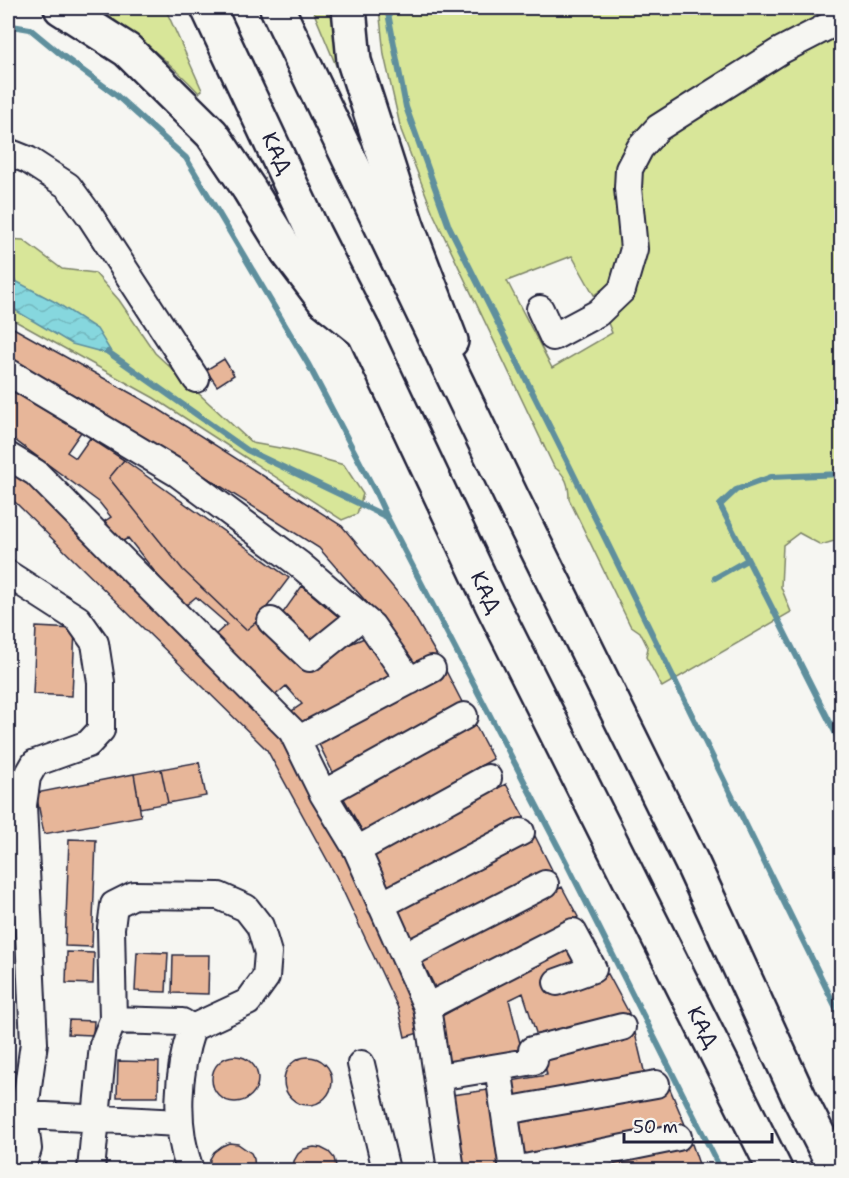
<svg xmlns="http://www.w3.org/2000/svg" width="849" height="1178" viewBox="0 0 849 1178" font-family="'Shantell Sans',sans-serif">
<style>
.grass{fill:#d8e699;stroke:#7d846a;stroke-width:1.5}
.water{fill:url(#water-waves);stroke:#5e8f9d;stroke-width:1.5}
.lines{fill:none;stroke-linecap:round;stroke-linejoin:round}
.stream{stroke:#5e8f9d;stroke-width:6}
.building{fill:#e7b699;stroke:#22223b;stroke-width:1.5}
.minor-casing{stroke:#22223b;stroke-width:30}
.major-casing{stroke:#22223b;stroke-width:38}
.highway-casing{stroke:#22223b;stroke-width:38}
.minor{stroke:#f6f6f2;stroke-width:26}
.major{stroke:#f6f6f2;stroke-width:33}
.highway{stroke:#f6f6f2;stroke-width:33}
.labels{text-anchor:middle;stroke-width:6;stroke-linejoin:round;paint-order:stroke}
.street-label{font-size:21px;fill:#22223b;stroke:#f6f6f2}
</style>
<defs>
<pattern id="water-waves" width="16" height="10" patternUnits="userSpaceOnUse" patternTransform="scale(1.5)"><rect width="16" height="10" fill="#86d7de"/><path d="M0 5q4-4 8 0t8 0" fill="none" stroke="#73b8bf"/></pattern>
</defs>
<rect width="100%" height="100%" fill="#f6f6f2"/>
<filter id="ink" filterUnits="userSpaceOnUse"><feTurbulence type="fractalNoise" baseFrequency=".0167" numOctaves="2"/><feDisplacementMap in="SourceGraphic" scale="12" xChannelSelector="R" yChannelSelector="G"/><feConvolveMatrix kernelMatrix="1 2 1 2 8 2 1 2 1" color-interpolation-filters="sRGB"/></filter>
<g filter="url(#ink)">
<path class="grass" d="M98,8H165L202,90L199,93C169,61 134,33 98,8Z
M312,8H333L337,57L342,80Z
M379,8H841V10L816,21L649,123L626,153L621,181L624,246L615,280L594,295L572,256L507,281L552,368L612,333L606,318L612,314L637,280L644,237L637,180L644,159L662,136L779,62L817,42L841,34V539L821,545L799,533L783,545L781,587L791,612L662,687L646,657L648,648L640,632L630,625L569,499C569,485 566,475 554,467L433,213L401,130L384,55Z
M8,239L23,240L62,269L95,273L119,300L155,353L252,443L291,450L344,465L363,494L357,514L342,520L154,398L8,317Z"/>
<path class="water" d="M8,277L57,303L97,329L113,355L72,344L8,306Z"/>
<g class="lines">
<path class="stream" d="M387,8L406,107L448,224L569,465L842,1020
M8,30L12,26L30,29L64,57L116,95L186,158L308,364L374,489L387,517L566,862L721,1170
M108,352L247,450L387,517
M842,474L771,477L736,490L720,505L842,746
M715,578L747,560"/>
</g>
<path class="building" d="M8,325L152,405L342,526L407,604L438,657L412,672L383,621L319,548L136,433L8,360Z
M224,359L234,375L217,386L206,370Z
M8,388L81,432L67,452L76,458L90,438L124,460L109,478L183,570L246,630L255,623L302,669L333,651L374,634L401,680L305,731L289,713L302,704L286,686L272,698L214,636L227,624L196,597L185,606L166,586L128,538L120,543L105,521L111,517L99,502L8,435Z
M124,460L289,578L255,623L246,630L183,570L109,478Z
M8,469L29,482L115,573L278,729L357,868L421,1017L422,1032L405,1037L399,1010L336,876L267,750L16,503L8,497Z
M302,586L341,619L317,646L280,617Z
M36,627L75,629L72,696L33,694Z
M446,671L464,706L334,775L317,740Z
M474,723L493,759L363,832L342,795Z
M199,762L206,796L168,803L161,769Z
M161,769L168,803L140,808L134,774Z
M134,774L141,816L44,834L36,793Z
M506,784L525,819L389,888L370,852Z
M535,836L552,870L410,941L394,910Z
M69,839L96,840L92,947L65,946Z
M562,887L578,917L439,995L422,961Z
M572,945L580,960L545,981L548,994L608,974L629,1013L539,1042L523,993L509,1000L522,1051L463,1067L447,1061L438,1036L443,1029L440,1017Z
M67,952L94,953L93,984L66,983Z
M137,952L168,953L166,992L135,991Z
M173,955H209L208,994L172,993Z
M69,1020L94,1021L93,1035L68,1034Z
M635,1033L646,1079L510,1103L505,1082L547,1075L543,1057Z
M212 1079a23 23 0 1 1 46 0a23 23 0 1 1-46 0Z
M284 1081a24 24 0 1 1 48 0a24 24 0 1 1-48 0Z
M118,1061L159,1062L158,1097H117Z
M670,1089L686,1127L516,1159L510,1122Z
M488,1090L490,1107L499,1106L508,1170H463L452,1095Z
M229,1143L238,1144L251,1153L254,1159L255,1170H209L210,1159L214,1152L222,1146Z
M692,1144L701,1170H563Z
M314,1147L321,1148L329,1152L334,1158L337,1170H293L294,1161L298,1154L304,1149Z"/>
<g class="lines">
<g class="minor-casing">
<path id="minor" d="M8,152L28,160L68,186L90,216L196,379
M540,309L553,337L598,313L622,290L634,249L628,188L629,169L640,148L658,128L691,107L780,51L842,19
M8,372L177,473L299,564L372,626L410,681
M8,456L36,473L292,731L323,794L357,850L427,1007L451,1170
M8,574L78,619L95,643L101,682V730L88,744L35,763L27,777L23,805L34,1043L24,1115L28,1149L21,1170
M271,621L310,658L361,617
M297,740L432,669
M323,794L464,716
M357,850L488,778
M381,905L521,832
M405,956L545,884
M427,1007L573,932L593,969L557,982
M113,1020L182,1022L192,1028
M361,1064L386,1170
M498,1067L513,1170
M438,1077L534,1061L532,1050L622,1027
M505,1111L656,1084
M8,1114L179,1123
M91,1170L103,1045L113,1020L111,928L114,905L134,895L219,896L246,908L260,926L268,953L266,977L248,1002L192,1028C177,1073 174,1125 190,1170
M515,1170L678,1137"/>
</g>
<g class="major-casing">
<path id="major" d="M61,8L127,50L212,134L249,189L287,251L324,300L364,332
M349,8L354,61L407,226L451,341"/>
</g>
<g class="highway-casing">
<path id="highway" d="M208,8L314,234L364,332L491,602L775,1170
M277,8L511,496L693,865L799,1097L836,1170"/>
</g>
<use href="#minor" class="minor"/>
<use href="#major" class="major"/>
<use href="#highway" class="highway"/>
</g>
</g>
<g class="labels">
<g class="street-label">
<text transform="translate(277 153) rotate(65)" y="7">КАД</text>
<text transform="translate(486 592) rotate(64)" y="7">КАД</text>
<text transform="translate(703 1027) rotate(63)" y="7">КАД</text>
</g>
</g>
<rect width="849" height="1178" fill="none" stroke="#f6f6f2" stroke-width="30"/>
<rect x="15" y="15" width="819" height="1148" fill="none" stroke="#22223b" stroke-width="2" filter="url(#ink)"/>
<path d="M624 1133v9h148v-9" fill="none" stroke="#22223b" stroke-width="3"/>
<text x="633" y="1133" font-size="18" fill="#22223b" stroke="#f6f6f2" stroke-width="4.5" paint-order="stroke">50 m</text>
</svg>
